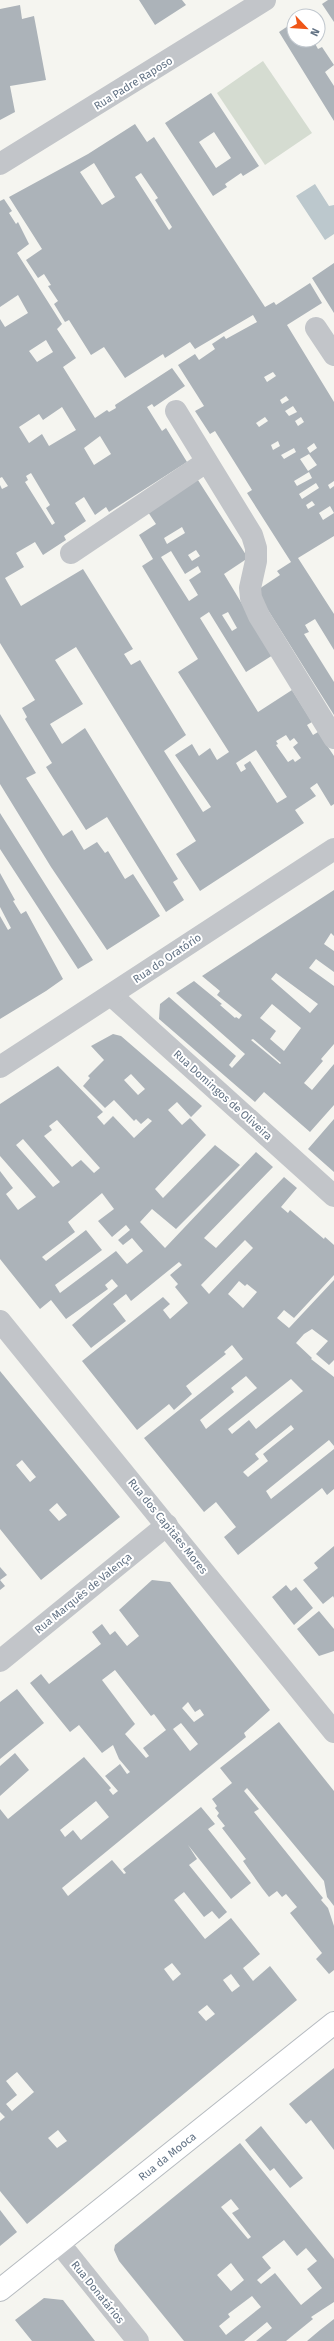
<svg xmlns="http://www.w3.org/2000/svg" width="334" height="2341" viewBox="0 0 334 2341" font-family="'Fira Sans',sans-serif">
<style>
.green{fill:#d5dcd1}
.water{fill:#bcc8cd}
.building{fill:#acb3b9;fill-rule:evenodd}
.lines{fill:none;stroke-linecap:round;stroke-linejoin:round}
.secondary-casing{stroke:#b6bbc0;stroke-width:24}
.minor{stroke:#c2c5c9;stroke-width:22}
.tertiary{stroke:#c2c5c9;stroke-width:22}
.secondary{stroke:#fff;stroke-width:22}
.labels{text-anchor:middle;stroke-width:4;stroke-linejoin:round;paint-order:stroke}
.street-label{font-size:11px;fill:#627284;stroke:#fff}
</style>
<rect width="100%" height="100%" fill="#f5f5f0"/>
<path class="green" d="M263,61L312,133L265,165L217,93Z"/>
<path class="water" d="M315,184L329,206L334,205V234L325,240L296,196Z"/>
<path class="building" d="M139,0H182L186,5L155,25Z
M328,0H334V22L322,4Z
M20,5L22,19L34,16L46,80L10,86L15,112L0,120V9Z
M294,22V40H313L318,49L322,47L334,65L325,72L334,86V121L279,32Z
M211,93L259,166L243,176L241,173L225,184L227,187L213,196L165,123ZM214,132L231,158L216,168L199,142Z
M135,124L147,142L154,137L265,307L274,302L276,305L310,283L322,303L287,325L334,402V481L328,485L330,489L334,486V513L330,506L319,513L323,520L334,513V536L298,558L334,614V650L315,619L305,625L309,632L304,634L334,682V715L256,591L280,575L277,571L291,562L247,493L252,490L215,431L210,434L195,411L204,406L178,365L195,354L199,360L215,349L212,344L224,336L226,339L257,322L253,315L195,349L190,342L165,358L163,354L125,378L104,347L91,355L69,320L65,322L54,304L58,301L48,286L51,285L44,274L38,278L26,260L42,249L9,197L88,154ZM94,163L115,197L102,205L80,172ZM141,173L158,198L155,200L172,227L169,230L135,177ZM273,372L276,376L267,382L264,377ZM286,396L289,400L282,404L280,400ZM293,406L297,412L289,416L285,411ZM265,417L268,421L259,427L256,423ZM301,417L304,422L298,426L295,421ZM278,441L280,446L273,450L271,445ZM314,443L317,448L310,453L307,448ZM294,448L296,452L284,459L281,455ZM309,454L317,465L308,471L300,459ZM309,472L312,478L297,486L294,481ZM316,483L319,488L302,499L299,494ZM312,501L315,505L308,509L306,505Z
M4,199L12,211L9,213L16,224L18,222L29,244L17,253L62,324L57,329L76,358L63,367L95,418L107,410L109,412L116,408L115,405L172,368L185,386L154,407L152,404L147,407L162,431L166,428L187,462L109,512L106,507L95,515L84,497L75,503L86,521L64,536L66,540L43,555L35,542L16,553L24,567L5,578L21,606L83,569L133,649L124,654L131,665L140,660L186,735L164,751L203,812L211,807L175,755L192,744L199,756L210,748L217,760L229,752L178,672L198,659L142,566L153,559L139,535L156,524L146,509L196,477L248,558L224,574L273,655L246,672L209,612L200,618L258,712L292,690L312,722L307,725L313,735L318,732L334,756V804L331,806L317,783L310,788L316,796L295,810L304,823L200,891L176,854L196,841L76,647L55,660L83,704L50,724L62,744L85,728L178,879L173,882L184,900L166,912L107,817L86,830L46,767L52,763L25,719L27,717L22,708L35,700L0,643V485L2,489L8,486L2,477L0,478V319L5,327L28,313L18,295L0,307V201ZM46,340L53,352L37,362L29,351ZM62,407L76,430L49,446L42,434L29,443L19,427L39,414L43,420ZM100,436L111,454L94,465L84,448ZM31,473L50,505L46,508L55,523L52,525L25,482L28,480L26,476ZM182,527L185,533L167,544L164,538ZM196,550L200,556L192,561L188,555ZM171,551L185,574L198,566L201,572L189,580L198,595L189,601L161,557ZM228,612L237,628L232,631L222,615ZM286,735L290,741L294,738L298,743L293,747L301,758L295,762L293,759L288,762L276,745L278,744L276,741ZM256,750L287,797L277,803L250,761L244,765L246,769L241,772L236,763Z
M334,263V313L312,278Z
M0,714L36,773L26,778L63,836L72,830L84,850L97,842L105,853L108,851L125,879L133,874L160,916L107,950L51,867L0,784Z
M0,813L93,960L78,969L0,849Z
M0,873L15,900L13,901L21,914L26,911L63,979L46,991L0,1019V916L8,930L11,928L0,907Z
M334,890V936L331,933L324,944L334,951V972L316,959L309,968L334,986V1044L321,1059L323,1061L304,1083L312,1090L334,1064V1105L310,1132L264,1092L255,1102L159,1019L160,1004L169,997L236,1056L229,1065L232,1068L245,1054L176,993L194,981L222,1004L220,1005L235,1018L236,1017L239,1019L242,1015L217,995L220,991L202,976ZM276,973L318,1004L310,1013L271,979ZM272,1004L301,1028L284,1051L270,1039L276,1031L260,1018ZM253,1039L281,1063L280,1064L251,1040Z
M113,1034L121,1036L202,1106L191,1117L177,1102L168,1110L182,1125L190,1118L206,1135L155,1189L163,1198L215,1145L240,1165L176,1229L152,1209L140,1222L165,1248L256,1152L273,1167L204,1238L216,1248L284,1177L297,1188L281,1207L288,1213L290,1210L324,1239L325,1237L334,1245V1275L294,1318L284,1310L277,1318L289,1328L334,1280V1360L329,1365L316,1354L328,1341L312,1329L304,1334L296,1343L312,1358L311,1359L334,1377V1446L329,1440L266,1491L271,1499L334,1449V1489L327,1495L322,1488L238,1555L224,1537L236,1527L216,1502L204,1512L144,1438L243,1359L232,1345L224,1352L226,1354L186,1386L192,1394L174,1410L169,1404L137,1430L82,1361L163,1297L170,1304L163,1310L170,1319L188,1303L175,1287L178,1284L170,1275L182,1265L179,1262L131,1301L126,1294L113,1304L126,1321L91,1348L72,1325L118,1286L112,1279L105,1285L108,1289L66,1319L51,1300L40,1309L0,1259V1171L13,1188L6,1194L18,1210L36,1197L0,1156V1104L58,1066L103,1112L97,1117L104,1125L113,1116L134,1138L152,1121L148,1118L141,1124L136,1119L134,1121L114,1100L105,1108L83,1086L90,1078L88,1076L104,1060L91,1046ZM131,1074L145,1089L138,1095L124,1080ZM57,1120L100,1168L94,1173L81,1160L72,1167L44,1136L52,1130L49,1126ZM23,1139L60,1182L53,1187L16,1145ZM102,1193L114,1209L98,1221L112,1237L126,1225L130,1230L118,1240L123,1245L132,1238L143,1251L127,1264L116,1251L60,1293L55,1285L102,1250L86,1230L46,1261L42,1257L75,1232L68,1222ZM245,1240L253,1248L209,1294L201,1285ZM239,1281L245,1286L247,1284L257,1292L243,1308L228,1294ZM246,1376L257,1388L206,1429L200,1420L234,1392L231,1388ZM291,1379L303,1391L256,1429L249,1420L232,1434L228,1429ZM291,1425L294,1429L263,1454L268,1461L248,1477L243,1472L259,1459L255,1454Z
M334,1119V1172L308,1149Z
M0,1371L120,1517L41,1580L0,1529ZM22,1460L36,1477L30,1482L16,1465ZM57,1503L67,1515L59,1521L49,1510Z
M334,1546V1598L333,1596L323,1604L303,1580L318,1568L314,1563Z
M0,1567L7,1575L0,1580Z
M0,1580L5,1586L0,1590Z
M152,1580L170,1582L270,1710L244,1733L246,1737L62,1888L68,1896L112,1860L124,1874L126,1873L123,1869L201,1807L215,1824L208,1829L251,1883L231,1899L188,1845L197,1859L189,1865L227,1912L219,1919L212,1911L204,1917L184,1892L174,1900L205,1939L231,1918L260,1954L243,1968L253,1981L270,1966L297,2000L27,2224L0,2191V2121L5,2117L0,2112V1809L8,1819L84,1757L111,1788L109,1790L113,1795L118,1791L105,1776L120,1764L127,1774L130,1772L119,1759L113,1745L102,1753L79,1725L70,1732L30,1683L41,1674L49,1684L101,1644L92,1632L102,1624L110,1635L115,1631L127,1646L139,1636L119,1610ZM115,1670L151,1716L154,1714L166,1730L143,1748L149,1756L146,1758L125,1734L135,1724L102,1680ZM188,1702L195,1712L200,1709L204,1715L194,1722L182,1708ZM181,1723L198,1744L190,1751L173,1729ZM96,1801L109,1817L81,1840L73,1830L65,1837L60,1830ZM172,1963L181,1974L173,1981L164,1969ZM231,1974L240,1986L232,1992L223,1980ZM207,2005L215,2014L206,2021L198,2012ZM17,2072L34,2092L12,2111L6,2104L17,2095L6,2081ZM58,2130L67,2141L57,2148L48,2138Z
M286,1585L291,1591L296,1587L313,1608L294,1625L272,1597Z
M319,1611L334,1629V1651L319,1656L297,1629Z
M17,1689L44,1723L0,1759V1702Z
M279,1722L334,1791V1906L327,1897L324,1881L247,1788L244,1791L259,1809L254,1812L323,1898L321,1900L328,1908L334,1926V1970L329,1974L316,1959L322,1953L290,1913L297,1907L286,1894L282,1897L277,1891L269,1897L262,1888L243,1861L246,1859L222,1828L225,1826L217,1816L219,1813L215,1808L217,1806L212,1799L232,1783L220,1768Z
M15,1753L29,1770L0,1796V1766Z
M334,2068V2150L311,2120L306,2124L289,2104Z
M261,2126L303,2178L290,2188L274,2168L270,2171L245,2140Z
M240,2143L334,2259V2302L311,2317L313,2319L286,2341H256L272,2328L267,2322L244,2341H184L119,2261L114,2250L115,2245ZM231,2199L239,2209L232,2213L251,2237L248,2239L221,2207ZM284,2240L297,2256L306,2248L317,2261L307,2269L322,2288L301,2305L275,2273L261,2284L257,2280L271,2268L262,2257ZM231,2263L244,2280L231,2291L217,2275ZM252,2296L261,2307L226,2335L219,2326L230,2317L228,2314Z
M0,2210L17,2232L0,2246Z
M44,2298L63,2300L95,2341H32L15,2320Z
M334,2319V2341H307L320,2330Z"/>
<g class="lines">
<g class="secondary-casing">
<g id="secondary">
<path id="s1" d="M0,2290L334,2023"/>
</g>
</g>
<path class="minor" d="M0,164L265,0
M316,328L334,355
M176,411L252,535L256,548V561L250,588L251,598L259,616L334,738
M71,553L206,462
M111,995L334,1196
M0,1661L167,1525
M59,2243L138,2341"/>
<path class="tertiary" d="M0,1067L334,849
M0,1321L334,1732"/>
<use href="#secondary" class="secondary"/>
</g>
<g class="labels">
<g class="street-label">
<text transform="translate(133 83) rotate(-32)" y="4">Rua Padre Raposo</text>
<text transform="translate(167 958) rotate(-34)" y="4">Rua do Oratório</text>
<text transform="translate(223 1095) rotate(42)" y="4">Rua Domingos de Oliveira</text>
<text transform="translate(168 1526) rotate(51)" y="4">Rua dos Capitães Mores</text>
<text transform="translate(83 1593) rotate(-39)" y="4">Rua Marquês de Valença</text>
<text dy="4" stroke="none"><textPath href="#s1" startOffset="214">Rua da Mooca</textPath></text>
<text transform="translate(98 2292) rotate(51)" y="4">Rua Donatários</text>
</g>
</g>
<g transform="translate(306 28) rotate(115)"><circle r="19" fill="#ffffff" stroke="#c0c7ce"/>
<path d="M0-3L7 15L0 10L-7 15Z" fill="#ef5617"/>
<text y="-6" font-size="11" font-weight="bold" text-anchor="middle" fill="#627284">N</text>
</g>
</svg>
